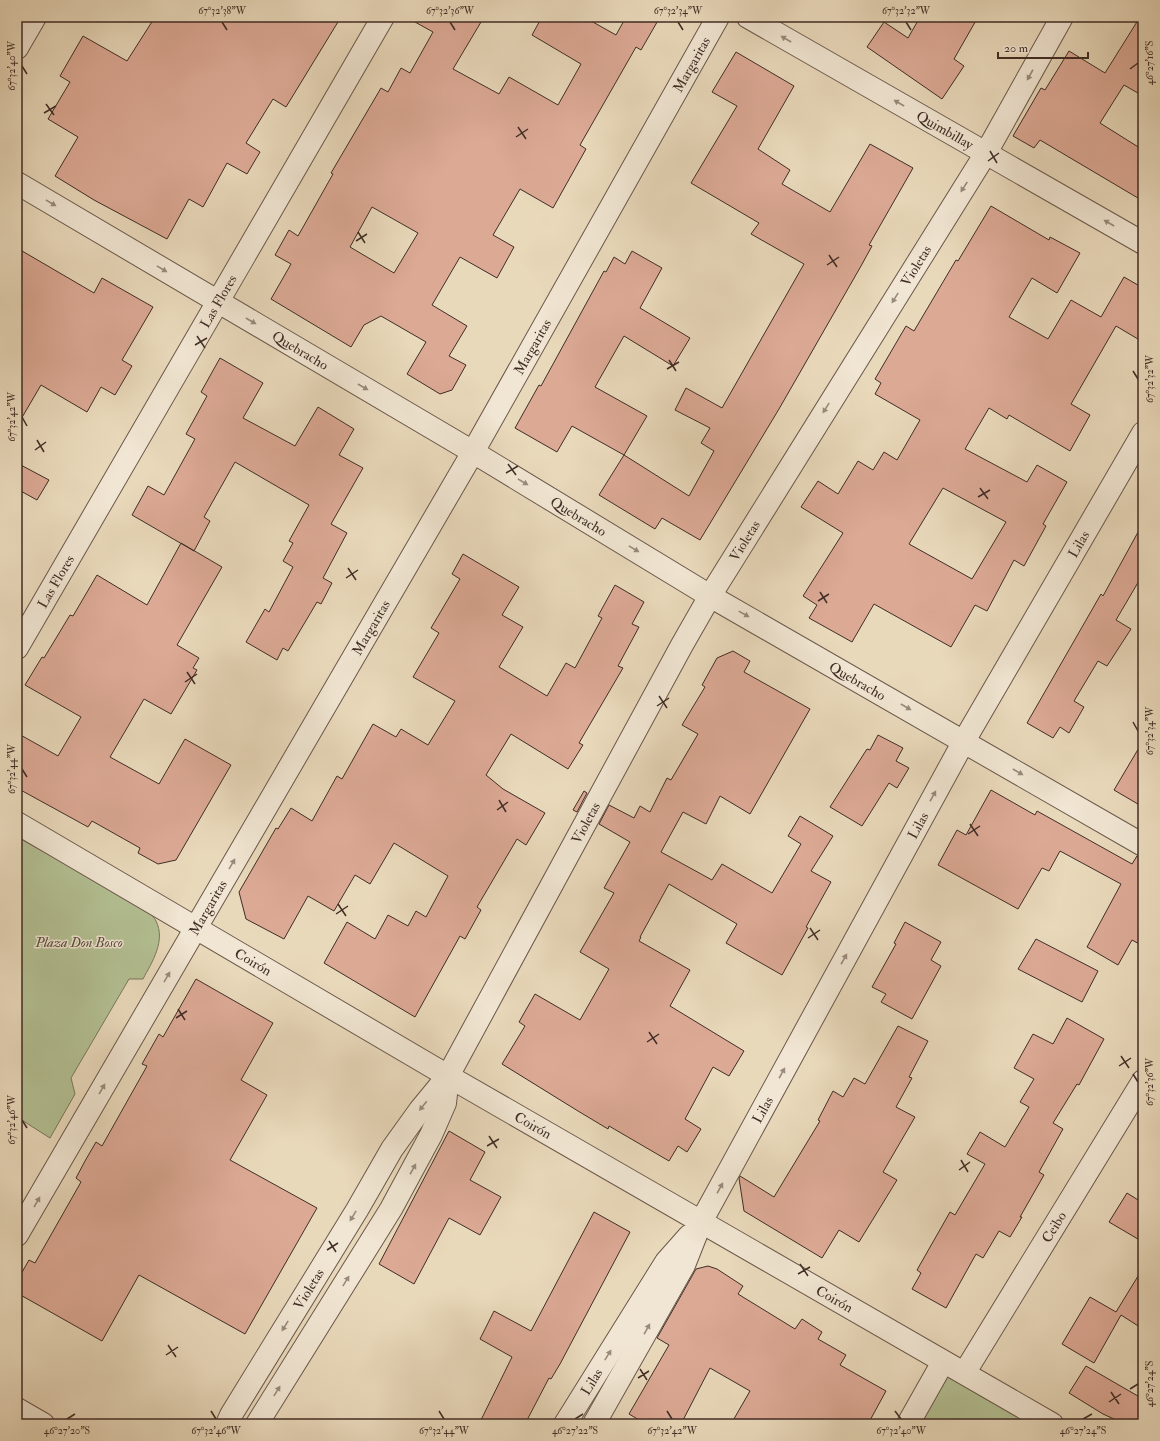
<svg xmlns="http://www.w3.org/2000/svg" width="1160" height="1441" viewBox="0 0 1160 1441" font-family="'IM FELL Double Pica',serif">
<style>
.green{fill:#b3c093;stroke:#7a765c}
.building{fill:#dca995;stroke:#402d26;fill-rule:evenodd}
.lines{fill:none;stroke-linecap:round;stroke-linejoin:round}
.minor-casing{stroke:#6a584b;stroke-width:24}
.tertiary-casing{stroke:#6a584b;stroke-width:24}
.minor{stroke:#f1e6d3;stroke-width:22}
.tertiary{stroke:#f1e6d3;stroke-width:22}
.oneway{fill:#988a7c}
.ticks{fill:none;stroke:#402d26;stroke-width:1.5}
.labels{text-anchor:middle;stroke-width:3;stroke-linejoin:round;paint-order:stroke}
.street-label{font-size:14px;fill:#402d26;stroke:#f1e6d3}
.park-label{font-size:14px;font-style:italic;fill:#574a3c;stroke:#f1e6d3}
.neatline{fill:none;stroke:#402d26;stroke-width:1.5}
.ticks-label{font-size:10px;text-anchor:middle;fill:#402d26}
</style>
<rect width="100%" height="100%" fill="#e9d9bb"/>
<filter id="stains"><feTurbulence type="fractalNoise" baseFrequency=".005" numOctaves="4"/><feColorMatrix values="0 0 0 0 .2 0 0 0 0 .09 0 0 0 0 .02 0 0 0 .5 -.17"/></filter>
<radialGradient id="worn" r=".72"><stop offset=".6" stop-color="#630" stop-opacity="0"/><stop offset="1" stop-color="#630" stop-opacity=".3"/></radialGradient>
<path class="green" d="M17,837L140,905C145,909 153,915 156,921C166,941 152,962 143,979H129L71,1078L75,1094L50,1138L17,1117Z
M943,1362L1052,1424H908Z"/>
<path class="building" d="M155,17H341L286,107L273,99L246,143L260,152L247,174L227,163L203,207L189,199L167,239L94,200L55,176L78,137L48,119L70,82L60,76L83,36L127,61Z
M406,17H484L453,69L499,94L509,77L558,105L581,64L532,35L542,17H584L616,35L626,17H660L641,50L636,47L580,145L586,149L553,208L520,189L493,235L514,247L497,278L460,257L432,305L467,326L449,356L466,365L452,390L440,394L407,374L426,342L381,316L364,325L351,347L271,299L291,264L275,255L289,230L298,236L333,174L331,173L381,88L388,92L401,68L410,73L433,32ZM372,207L418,233L394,273L350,247Z
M920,17H978L954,59L964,66L942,99L867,47L884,22L908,38Z
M1140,17H1143V96L1124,85L1100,123L1143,150V201L1040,140L1034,148L1013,136L1041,88L1045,90L1069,51L1105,73Z
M736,52L794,86L758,149L790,170L782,184L830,212L870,144L913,168L869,245L872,246L861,266L779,409L700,540L662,518L655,529L599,495L624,455L689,496L714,451L701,443L710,428L675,410L686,388L722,408L804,264L751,234L759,223L691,183L737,106L712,92Z
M991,206L1049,240L1050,237L1080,253L1057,293L1032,278L1009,317L1048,339L1071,300L1101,317L1124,277L1143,288V342L1116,326L1071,404L1090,415L1070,451L1009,415L1007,419L989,408L965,449L1027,482L1037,465L1067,482L1043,524L1046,526L1024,566L1014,560L987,611L975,605L951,647L874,604L852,642L809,618L817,605L803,596L843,533L801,507L818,481L838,494L858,461L873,470L884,452L897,460L920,420L875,394L881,383L875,379L906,326L914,331L956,260L958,261ZM943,488L1006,522L972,579L909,544Z
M17,248L94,293L102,278L153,307L122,360L132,366L115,395L101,387L87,412L41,385L17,426Z
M632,251L662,268L640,308L690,338L673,366L624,336L595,387L647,416L624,455L572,426L557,452L515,428L539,385L541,386L604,271L606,272L614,257L625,264Z
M220,358L263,383L243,418L295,446L318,407L354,429L339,455L363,468L331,524L347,533L323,578L332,583L321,604L317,602L288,651L283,648L277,660L246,642L265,609L269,612L293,567L283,561L293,543L289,541L309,505L235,462L204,517L210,521L194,551L132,515L148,486L164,495L195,439L186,434L207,396L201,392Z
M17,463L49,480L37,500L17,489Z
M1143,523V574L1116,620L1131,629L1107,666L1098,661L1074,701L1084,707L1069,733L1060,727L1053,738L1027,723L1101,594L1103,596Z
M181,543L222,567L177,645L199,658L193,668L197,670L171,714L144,699L110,757L159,784L185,739L231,765L176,860L158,864L138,853L140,848L92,821L88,827L17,788V733L58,756L81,717L25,685L42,657L44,658L70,615L73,616L97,575L147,605Z
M463,554L519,587L502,615L523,627L499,667L547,696L566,663L575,668L602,618L598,616L615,585L644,602L632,624L639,627L618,666L623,668L579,743L583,745L568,769L511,734L486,775L503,789L545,813L526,845L517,839L477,907L481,910L465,939L460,936L415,1017L324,963L347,922L375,939L388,915L408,926L416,911L426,917L448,876L394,843L370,884L355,875L334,911L308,896L284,939L246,919L239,892L276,828L278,829L291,808L312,821L337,776L342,779L373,724L396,737L401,729L428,745L455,701L413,677L439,633L431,628L460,579L452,574Z
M733,651L750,661L744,672L810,709L750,814L720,796L706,824L683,812L661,852L712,880L722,864L772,893L801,844L788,836L800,816L833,836L811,871L831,882L806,927L808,928L782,975L726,943L737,924L669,884L640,937H641L639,941L690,970L670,1006L744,1051L729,1076L713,1067L685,1119L701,1129L687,1152L678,1146L669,1161L609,1126L608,1129L578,1111L502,1064L525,1026L519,1022L535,994L580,1020L609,969L580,952L614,893L604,888L630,842L599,824L609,805L634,818L640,806L650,812L667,778L671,780L698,734L682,725L705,687L702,685L717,658Z
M878,735L903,748L896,761L909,768L897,788L889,783L862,826L830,807L867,749L870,750Z
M1143,741V807L1114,790Z
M991,790L1035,815L1037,811L1132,864L1137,856L1143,857V946L1132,940L1118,965L1087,947L1121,884L1060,851L1049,871L1042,868L1018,909L938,865L957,830L966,835Z
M584,791L587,793L577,812L573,810Z
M905,922L941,942L931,960L941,966L912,1019L881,1002L886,994L872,987L896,944L894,943Z
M1036,939L1098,971L1082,1002L1018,969Z
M196,979L273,1023L241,1080L267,1095L230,1160L317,1208L245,1334L139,1275L102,1341L17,1293V1281L29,1260L35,1263L81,1182L76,1178L85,1161L96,1142L102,1146L147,1066L142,1064L159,1034L163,1037Z
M1067,1018L1104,1039L1079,1085L1077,1084L1053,1123L1063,1129L1039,1172L1044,1175L1020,1217H1022L1010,1237L999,1231L983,1258L976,1254L946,1308L912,1289L921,1273L917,1270L950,1212L955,1215L985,1164L967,1154L980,1132L1005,1147L1029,1107L1020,1102L1034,1079L1014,1068L1033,1034L1053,1044Z
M898,1026L928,1041L909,1077L912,1078L896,1107L915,1117L883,1172L897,1180L859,1242L839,1230L822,1258L744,1211L739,1178L740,1176L774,1197L820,1121L818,1120L833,1091L843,1097L854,1078L865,1084Z
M449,1131L485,1152L470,1180L501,1197L480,1235L449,1218L414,1284L379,1264Z
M1127,1193L1143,1203V1242L1109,1222Z
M594,1212L630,1232L560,1364L551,1379L549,1378L525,1424H479L512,1357L480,1339L494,1311L531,1331Z
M708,1266L717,1269L743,1286L738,1294L795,1329L802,1319L822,1332L818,1339L846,1355L840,1365L886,1391L868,1424H731L750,1391L710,1368L681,1424H646L629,1414L669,1345L657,1338L696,1269Z
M1143,1268V1329L1121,1315L1094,1363L1062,1344L1090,1297L1116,1312Z
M1086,1366L1143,1399V1424H1125L1103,1414L1069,1393Z"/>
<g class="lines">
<g class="minor-casing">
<g id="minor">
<path id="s1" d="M748,17L1143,243"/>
<path d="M17,48L35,17"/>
<path id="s2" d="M17,183L473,452L710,596L1143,845"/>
<path id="s3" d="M17,823L448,1076L1052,1424"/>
<path id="s4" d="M17,1235L473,452L718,17"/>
<path id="s5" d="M965,1372L1143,1081"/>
<path d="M17,1409L43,1424"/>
<path id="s6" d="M227,1424L231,1415L357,1210L392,1149L420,1110L448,1076L682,645L710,596L986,153L1062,17"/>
<path d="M257,1424L391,1209L431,1135L445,1103L448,1076"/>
<path id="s7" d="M565,1424L666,1262L689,1236"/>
<path id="s8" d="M594,1424L684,1265L701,1222L964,741L1143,433"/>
<path d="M908,1424L943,1362"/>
</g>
</g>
<g class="tertiary-casing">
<g id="tertiary">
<path id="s9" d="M17,648L383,17"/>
</g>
</g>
<use href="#minor" class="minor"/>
<use href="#tertiary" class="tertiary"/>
</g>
<defs><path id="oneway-solid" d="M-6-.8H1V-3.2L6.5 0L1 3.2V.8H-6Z"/></defs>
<g class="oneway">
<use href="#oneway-solid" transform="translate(786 39) rotate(-150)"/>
<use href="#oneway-solid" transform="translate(1030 75) rotate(119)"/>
<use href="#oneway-solid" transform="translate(899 103) rotate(-150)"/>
<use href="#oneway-solid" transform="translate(964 187) rotate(123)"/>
<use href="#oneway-solid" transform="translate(51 203) rotate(31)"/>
<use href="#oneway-solid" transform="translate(1109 223) rotate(-150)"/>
<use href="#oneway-solid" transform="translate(162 269) rotate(31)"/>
<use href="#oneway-solid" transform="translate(895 298) rotate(122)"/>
<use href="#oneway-solid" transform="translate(251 321) rotate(30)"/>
<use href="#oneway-solid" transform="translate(363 387) rotate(30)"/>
<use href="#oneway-solid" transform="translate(826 408) rotate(122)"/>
<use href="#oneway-solid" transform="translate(523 482) rotate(31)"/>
<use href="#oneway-solid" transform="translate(634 549) rotate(31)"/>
<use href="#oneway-solid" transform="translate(744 614) rotate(29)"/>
<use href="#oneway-solid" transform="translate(906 707) rotate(30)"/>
<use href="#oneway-solid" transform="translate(1018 772) rotate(30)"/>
<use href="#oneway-solid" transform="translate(933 796) rotate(-61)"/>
<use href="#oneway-solid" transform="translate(232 864) rotate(-60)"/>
<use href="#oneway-solid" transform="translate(844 959) rotate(-61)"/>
<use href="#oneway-solid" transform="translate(167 977) rotate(-60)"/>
<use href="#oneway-solid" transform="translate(782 1073) rotate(-61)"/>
<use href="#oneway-solid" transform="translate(102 1089) rotate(-60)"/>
<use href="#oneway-solid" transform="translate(423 1106) rotate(128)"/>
<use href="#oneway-solid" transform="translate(413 1169) rotate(-61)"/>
<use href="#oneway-solid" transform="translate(720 1188) rotate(-61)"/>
<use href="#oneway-solid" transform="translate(37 1202) rotate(-60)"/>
<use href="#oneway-solid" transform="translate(353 1216) rotate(121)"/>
<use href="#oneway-solid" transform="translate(346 1281) rotate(-58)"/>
<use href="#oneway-solid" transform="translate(285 1326) rotate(122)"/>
<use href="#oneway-solid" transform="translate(647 1329) rotate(-61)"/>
<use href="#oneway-solid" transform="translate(608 1355) rotate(-58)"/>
<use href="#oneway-solid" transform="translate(277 1391) rotate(-58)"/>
</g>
<path class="ticks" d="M222,22L227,30M450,22L455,30M678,22L683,30M906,22L911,30M22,66L27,74M1130,69L1138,63M46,104L54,115M44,113L56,106M518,127L526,139M516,137L528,129M990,151L997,163M988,161L999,153M358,232L365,243M356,241L367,234M829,255L837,267M827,265L839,257M197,336L205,348M195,345L207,338M669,360L676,371M667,369L679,362M1133,371L1138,379M22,417L27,426M37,440L44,452M35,450L46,442M508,464L516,475M506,473L518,466M980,488L988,499M978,497L990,490M348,568L356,580M346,578L358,570M820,592L827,603M818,601L829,594M187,672L195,684M185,682L197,674M659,696L667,708M657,706L669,698M1133,722L1138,731M22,769L27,777M499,800L506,812M497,810L508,802M970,824L978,836M968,834L980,826M338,904L346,916M336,914L348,906M810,928L818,940M808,938L820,930M178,1009L185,1020M176,1018L187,1011M649,1032L657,1044M647,1042L659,1034M1121,1056L1129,1068M1119,1066L1131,1058M1133,1074L1138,1082M22,1120L27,1128M489,1136L497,1148M487,1146L499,1139M961,1160L968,1172M959,1170L970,1162M329,1241L336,1252M327,1250L338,1243M800,1264L808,1276M798,1274L810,1267M168,1345L176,1357M166,1355L178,1347M640,1369L647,1380M638,1378L649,1371M1130,1389L1138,1384M1111,1392L1119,1404M1109,1402L1121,1394M211,1411L216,1419M439,1411L444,1419M667,1411L672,1419M895,1411L901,1419M67,1419L75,1414M575,1419L583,1414M1083,1419L1092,1414"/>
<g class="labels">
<g class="street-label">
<text dy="5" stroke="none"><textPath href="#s4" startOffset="1351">Margaritas</textPath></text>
<text dy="5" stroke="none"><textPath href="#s1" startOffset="227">Quimbillay</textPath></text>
<text dy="5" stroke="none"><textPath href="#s6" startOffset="1349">Violetas</textPath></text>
<text dy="5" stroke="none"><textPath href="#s9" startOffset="401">Las Flores</textPath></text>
<text dy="5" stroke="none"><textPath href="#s4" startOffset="1027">Margaritas</textPath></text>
<text dy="5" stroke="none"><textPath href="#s2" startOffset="329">Quebracho</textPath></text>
<text dy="5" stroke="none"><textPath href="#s2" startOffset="653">Quebracho</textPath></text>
<text dy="5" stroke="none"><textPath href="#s6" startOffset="1025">Violetas</textPath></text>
<text dy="5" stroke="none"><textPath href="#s8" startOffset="1005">Lilas</textPath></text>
<text dy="5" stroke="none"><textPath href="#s9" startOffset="77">Las Flores</textPath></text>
<text dy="5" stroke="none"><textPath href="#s4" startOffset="703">Margaritas</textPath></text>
<text dy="5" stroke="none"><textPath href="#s2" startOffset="977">Quebracho</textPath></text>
<text dy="5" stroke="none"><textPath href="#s6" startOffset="701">Violetas</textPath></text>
<text dy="5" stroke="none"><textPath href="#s8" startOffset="681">Lilas</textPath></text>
<text dy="5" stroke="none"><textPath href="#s4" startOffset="379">Margaritas</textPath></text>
<text dy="5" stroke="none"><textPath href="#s3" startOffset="274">Coirón</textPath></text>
<text dy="5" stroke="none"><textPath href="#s8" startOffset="357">Lilas</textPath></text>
<text dy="5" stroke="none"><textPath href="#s3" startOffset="598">Coirón</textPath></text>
<text dy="5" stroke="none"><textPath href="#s5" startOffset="170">Ceibo</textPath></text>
<text dy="5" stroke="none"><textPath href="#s6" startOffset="158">Violetas</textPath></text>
<text dy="5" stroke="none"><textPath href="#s3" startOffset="946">Coirón</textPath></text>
<text dy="5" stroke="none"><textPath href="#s7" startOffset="50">Lilas</textPath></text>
</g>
<g class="park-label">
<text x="79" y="947">Plaza Don Bosco</text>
</g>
</g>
<rect width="1160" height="1441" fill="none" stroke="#e9d9bb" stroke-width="44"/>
<path d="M998 52v6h90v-6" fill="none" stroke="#402d26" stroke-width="2"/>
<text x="1004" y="52" font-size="12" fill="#402d26" stroke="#f1e6d3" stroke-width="3" paint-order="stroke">20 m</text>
<rect x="22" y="22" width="1116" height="1397" class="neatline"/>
<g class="ticks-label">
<text x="222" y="14">67°32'38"W</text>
<text x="450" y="14">67°32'36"W</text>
<text x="678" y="14">67°32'34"W</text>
<text x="906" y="14">67°32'32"W</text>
<text transform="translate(1149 63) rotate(-90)" y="4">46°27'16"S</text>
<text transform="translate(11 66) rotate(-90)" y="4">67°32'40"W</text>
<text transform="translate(1149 379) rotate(-90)" y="4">67°32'32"W</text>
<text transform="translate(11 417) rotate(-90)" y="4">67°32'42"W</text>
<text transform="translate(1149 731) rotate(-90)" y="4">67°32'34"W</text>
<text transform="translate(11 769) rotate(-90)" y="4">67°32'44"W</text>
<text transform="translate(1149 1082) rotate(-90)" y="4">67°32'36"W</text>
<text transform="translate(11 1120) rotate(-90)" y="4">67°32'46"W</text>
<text transform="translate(1149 1384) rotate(-90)" y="4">46°27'24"S</text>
<text x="67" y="1434">46°27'20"S</text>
<text x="216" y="1434">67°32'46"W</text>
<text x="444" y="1434">67°32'44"W</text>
<text x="575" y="1434">46°27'22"S</text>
<text x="672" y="1434">67°32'42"W</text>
<text x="901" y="1434">67°32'40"W</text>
<text x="1083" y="1434">46°27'24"S</text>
</g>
<rect width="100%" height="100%" filter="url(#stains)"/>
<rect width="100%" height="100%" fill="url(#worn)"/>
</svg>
